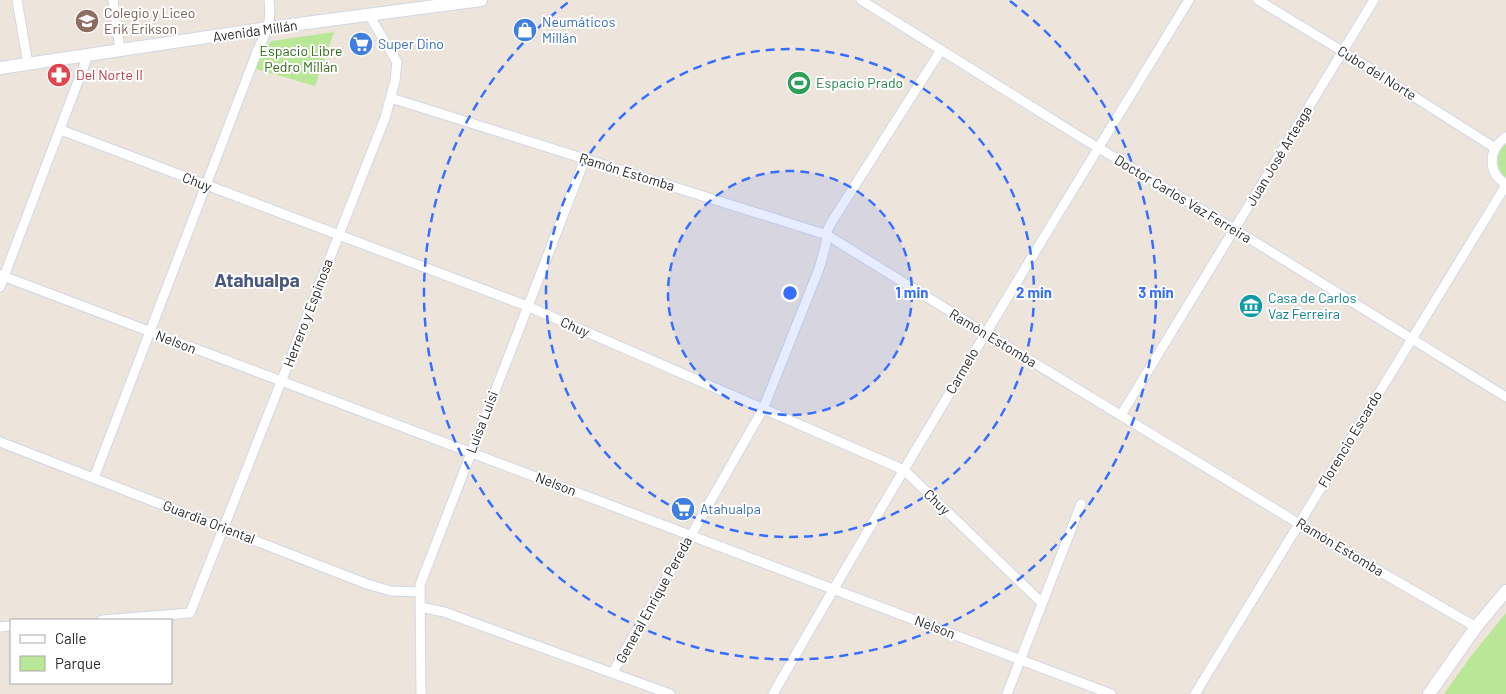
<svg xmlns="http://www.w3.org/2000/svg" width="1506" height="694" viewBox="0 0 1506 694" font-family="Barlow,sans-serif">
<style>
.green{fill:#b9e697}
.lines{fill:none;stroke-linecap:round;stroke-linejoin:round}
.minor-casing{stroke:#d2d7e4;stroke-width:11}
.secondary-casing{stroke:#d2d7e4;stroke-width:14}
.minor{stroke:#fff;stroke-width:9}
.secondary{stroke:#fff;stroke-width:12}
.ring{fill:none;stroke:#386eff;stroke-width:2.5;stroke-dasharray:9 6}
.labels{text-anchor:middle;stroke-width:4;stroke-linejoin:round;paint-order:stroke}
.education-label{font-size:14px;fill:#785e54;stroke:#fff;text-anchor:start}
.shop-label{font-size:14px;fill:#366cbe;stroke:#fff;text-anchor:start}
.street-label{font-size:14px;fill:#2b2b2b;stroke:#fff}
.park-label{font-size:14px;fill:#306b17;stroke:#fff}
.health-label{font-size:14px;fill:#be3a42;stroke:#fff;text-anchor:start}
.leisure-label{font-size:14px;fill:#27864d;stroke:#fff;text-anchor:start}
.culture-label{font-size:14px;fill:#0d838f;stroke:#fff;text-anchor:start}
.district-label{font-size:19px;font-weight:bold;fill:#49577e;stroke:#fff}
.centre{fill:#386eff;stroke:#fff;stroke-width:2.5}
.ring-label{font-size:15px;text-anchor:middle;font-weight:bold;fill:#386eff;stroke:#fff;stroke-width:4;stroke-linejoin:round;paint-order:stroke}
</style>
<rect width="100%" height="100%" fill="#ede5dc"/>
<path class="green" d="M334,32L315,86L256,69L264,46L272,41Z
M1506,144V178C1495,169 1495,153 1506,144Z
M1506,613V694H1444L1471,656Z"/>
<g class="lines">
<g class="minor-casing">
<path id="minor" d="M17,0L28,64
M113,0L120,50
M861,0L1077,135L1234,229L1506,397
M1258,0L1342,51L1495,148
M391,98L827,235L985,333L1334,545L1476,627
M61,130L527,306L904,470L1042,603
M1506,137C1488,149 1487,173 1506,184
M0,275L1111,694
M0,287L88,55
M1121,415L1374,0
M0,442L367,584L391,591L420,592
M94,478L258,49C267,31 272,21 269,0
M420,607L444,612L670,694
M102,620L190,613L385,118L395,81L397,62L369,15
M0,627L11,626
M613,672L763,409L819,269L825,248L828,229L831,223L941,50
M421,694L420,585L585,159
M773,694C907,460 1048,230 1189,0
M1007,694L1081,504
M1195,694L1506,185"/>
</g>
<g class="secondary-casing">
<path id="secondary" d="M0,68L268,28L481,0
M1429,694L1476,627L1506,591"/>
</g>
<use href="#minor" class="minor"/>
<use href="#secondary" class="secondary"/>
</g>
<circle cx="790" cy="293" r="122" fill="#386eff" fill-opacity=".12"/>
<g class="ring">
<circle cx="790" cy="293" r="122"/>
<circle cx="790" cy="293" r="244"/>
<path d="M1010 1A366 366 0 1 1 570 1"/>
</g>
<defs>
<g id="school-disc" transform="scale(1.25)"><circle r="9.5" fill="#8d6e63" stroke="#fff"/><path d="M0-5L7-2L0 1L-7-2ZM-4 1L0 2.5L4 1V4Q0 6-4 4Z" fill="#fff"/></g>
<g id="shop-disc" transform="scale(1.25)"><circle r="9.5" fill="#3f7fe0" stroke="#fff"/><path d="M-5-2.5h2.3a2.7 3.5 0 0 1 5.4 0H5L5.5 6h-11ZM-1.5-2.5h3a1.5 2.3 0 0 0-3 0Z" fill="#fff"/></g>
<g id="supermarket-disc" transform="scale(1.25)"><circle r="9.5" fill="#3f7fe0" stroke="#fff"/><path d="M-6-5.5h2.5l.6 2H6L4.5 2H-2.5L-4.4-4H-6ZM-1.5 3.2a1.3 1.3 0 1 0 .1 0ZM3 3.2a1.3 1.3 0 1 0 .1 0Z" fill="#fff"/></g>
<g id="pharmacy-disc" transform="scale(1.25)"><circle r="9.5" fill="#e0444e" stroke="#fff"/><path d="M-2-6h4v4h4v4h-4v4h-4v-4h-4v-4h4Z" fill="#fff"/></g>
<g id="stadium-disc" transform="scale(1.25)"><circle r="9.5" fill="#2e9e5b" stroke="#fff"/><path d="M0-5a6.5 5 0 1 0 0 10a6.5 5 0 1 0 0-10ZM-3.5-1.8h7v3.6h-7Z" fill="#fff"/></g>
<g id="museum-disc" transform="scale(1.25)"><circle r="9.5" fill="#0f9aa8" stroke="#fff"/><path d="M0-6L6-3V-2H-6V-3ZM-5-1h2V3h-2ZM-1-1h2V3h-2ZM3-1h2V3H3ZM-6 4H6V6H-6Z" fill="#fff"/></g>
</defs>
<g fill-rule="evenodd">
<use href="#school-disc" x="87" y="21"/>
<use href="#shop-disc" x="525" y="30"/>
<use href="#supermarket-disc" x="361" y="44"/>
<use href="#pharmacy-disc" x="59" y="75"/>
<use href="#stadium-disc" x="799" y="83"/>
<use href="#museum-disc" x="1251" y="306"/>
<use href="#supermarket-disc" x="683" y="509"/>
</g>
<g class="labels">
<g class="education-label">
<text x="104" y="18">Colegio y Liceo<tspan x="104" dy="16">Erik Erikson</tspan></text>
</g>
<g class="shop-label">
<text x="542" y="27">Neumáticos<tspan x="542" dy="16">Millán</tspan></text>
<text x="378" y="49">Super Dino</text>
<text x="700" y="514">Atahualpa</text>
</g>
<g class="street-label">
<text transform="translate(255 31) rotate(-8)" y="5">Avenida Millán</text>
<text transform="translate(1377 73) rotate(32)" y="5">Cubo del Norte</text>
<text transform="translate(1279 156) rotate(-59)" y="5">Juan José Arteaga</text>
<text transform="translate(627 172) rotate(17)" y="5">Ramón Estomba</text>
<text transform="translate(197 182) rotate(21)" y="5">Chuy</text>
<text transform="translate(1183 199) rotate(31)" y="5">Doctor Carlos Vaz Ferreira</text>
<text transform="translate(308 313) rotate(-69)" y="5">Herrero y Espinosa</text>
<text transform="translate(575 327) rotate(24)" y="5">Chuy</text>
<text transform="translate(993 338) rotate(31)" y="5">Ramón Estomba</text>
<text transform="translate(176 342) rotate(21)" y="5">Nelson</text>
<text transform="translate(962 371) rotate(-60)" y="5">Carmelo</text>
<text transform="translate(482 422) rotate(-69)" y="5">Luisa Luisi</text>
<text transform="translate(1350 439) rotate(-59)" y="5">Florencio Escardo</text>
<text transform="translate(556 484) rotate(21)" y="5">Nelson</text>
<text transform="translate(937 502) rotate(44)" y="5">Chuy</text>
<text transform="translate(209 522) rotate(21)" y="5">Guardia Oriental</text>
<text transform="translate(1340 547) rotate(31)" y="5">Ramón Estomba</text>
<text transform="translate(654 600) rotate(-61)" y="5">General Enrique Pereda</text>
<text transform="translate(935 627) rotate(21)" y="5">Nelson</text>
</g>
<g class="park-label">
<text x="301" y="56">Espacio Libre<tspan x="301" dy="16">Pedro Millán</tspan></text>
</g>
<g class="health-label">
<text x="76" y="80">Del Norte II</text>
</g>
<g class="leisure-label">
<text x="816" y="88">Espacio Prado</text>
</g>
<g class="culture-label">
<text x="1268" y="303">Casa de Carlos<tspan x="1268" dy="16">Vaz Ferreira</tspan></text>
</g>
<g class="district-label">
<text x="257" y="287">Atahualpa</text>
</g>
</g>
<circle cx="790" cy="293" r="8" class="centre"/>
<g class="ring-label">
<text x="912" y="298">1 min</text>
<text x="1034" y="298">2 min</text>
<text x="1156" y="298">3 min</text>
</g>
<rect x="10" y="619" width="162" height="65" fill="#ffffff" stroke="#aaaaaa"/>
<rect x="20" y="635" width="25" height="8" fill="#ffffff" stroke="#aaaaaa"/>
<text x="55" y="644" font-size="15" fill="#2b2b2b">Calle</text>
<rect x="20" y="656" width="25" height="15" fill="#b9e697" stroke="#aaaaaa"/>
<text x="55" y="669" font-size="15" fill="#2b2b2b">Parque</text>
</svg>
